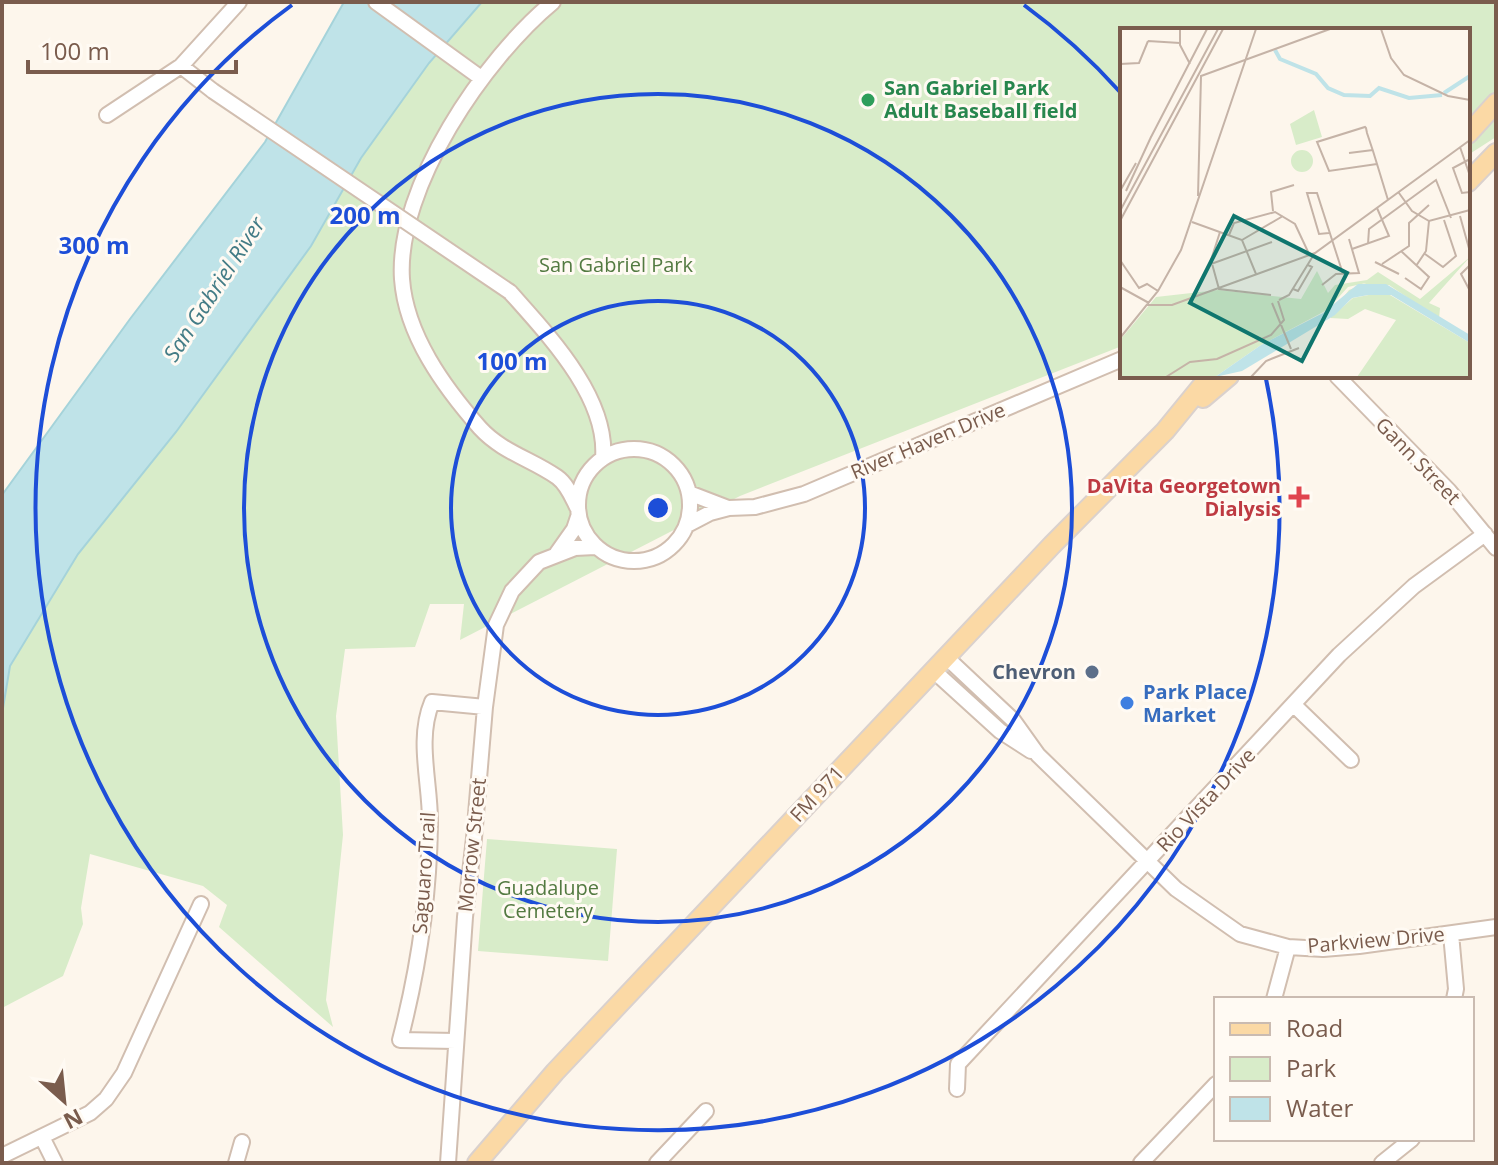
<svg xmlns="http://www.w3.org/2000/svg" width="1498" height="1165" viewBox="0 0 1498 1165" font-family="'Open Sans',sans-serif">
<style>
.green{fill:#d8ecc9}
.water{fill:#bfe3e8;stroke:#a5d3da;stroke-width:2}
.lines{fill:none;stroke-linecap:round;stroke-linejoin:round}
.minor-casing{stroke:#d1beb0;stroke-width:18}
.major-casing{stroke:#dad1cd;stroke-width:22}
.minor{stroke:#fff;stroke-width:14}
.major{stroke:#fbd9a5;stroke-width:18}
.minor-bridge-casing{stroke:#d1beb0;stroke-width:18;stroke-linecap:butt}
.minor-bridge{stroke:#fff;stroke-width:14}
.ring{fill:none;stroke:#1d4ed8;stroke-width:4}
.leisure-dot{fill:#2e9e5b;stroke:#fffaf3;stroke-width:3}
.health-dot{fill:#e0444e;stroke:#fffaf3;stroke-width:3}
.service-dot{fill:#5c6f8a;stroke:#fffaf3;stroke-width:3}
.shop-dot{fill:#3f7fe0;stroke:#fffaf3;stroke-width:3}
.labels{text-anchor:middle;stroke-width:6;stroke-linejoin:round;paint-order:stroke}
.leisure-label{font-size:20px;font-weight:bold;fill:#27864d;stroke:#fffaf3;text-anchor:start}
.park-label{font-size:20px;fill:#537a41;stroke:#fffaf3}
.street-label{font-size:20px;fill:#7a5c4d;stroke:#fffaf3}
.health-label{font-size:20px;font-weight:bold;fill:#be3a42;stroke:#fffaf3;text-anchor:end}
.service-label{font-size:20px;font-weight:bold;fill:#4e5e75;stroke:#fffaf3;text-anchor:end}
.shop-label{font-size:20px;font-weight:bold;fill:#366cbe;stroke:#fffaf3;text-anchor:start}
.water-label{font-size:22px;font-style:italic;fill:#437c86;stroke:#fffaf3}
.inset-river{fill:none;stroke:#bfe3e8;stroke-width:4}
.inset-road{fill:none;stroke:#c5b3a7;stroke-width:2}
.view{fill:#0f766e;fill-opacity:0.15;stroke:#0f766e;stroke-width:4}
.inset-edge{fill:none;stroke:#7a5c4d;stroke-width:4}
.centre{fill:#1d4ed8;stroke:#fffaf3;stroke-width:4}
.ring-label{font-size:24px;text-anchor:middle;font-weight:bold;fill:#1d4ed8;stroke:#fffaf3;stroke-width:6;stroke-linejoin:round;paint-order:stroke}
</style>
<rect width="100%" height="100%" fill="#fdf6ec"/>
<path class="green" d="M482,2H1496V137L1468,155V30H1122V346L740,496L460,640L464,604H430L415,647L345,649L336,716L343,835L326,1000L333,1027L219,927L227,905L203,886L90,854L81,908L83,924L63,976L2,1008V714L10,666L78,554L176,432L311,246L361,158L429,63Z
M487,839L617,849L608,961L478,951Z"/>
<path class="water" d="M344,2H482L429,63L361,158L311,246L176,432L78,554L10,666L2,714V495L130,319L265,142Z"/>
<g class="lines">
<g class="minor-casing">
<path id="minor" d="M376,2L481,78
M553,2C485,58 396,187 402,279C406,335 444,387 480,428C502,452 531,459 557,477C567,484 572,497 577,507
M181,66L213,91
M107,115L181,66L239,2
M510,292C548,335 608,397 603,458
M1337,376L1449,491L1496,548
M578 505a56 56 0 1 1 112 0a56 56 0 1 1-112 0Z
M689,493L728,508
M687,525L710,513L729,508L755,507L804,494L1122,359
M557,553L574,529L578,517
M946,657L1013,720L1038,755L1176,889L1240,934L1288,947L1323,949L1359,946L1496,927
M934,671L1000,731L1031,751
M1294,705L1351,760
M1451,934L1456,989L1454,999
M1274,999L1288,947
M456,1041L400,1040C418,971 429,896 430,825C431,785 416,740 432,702L485,707
M957,1089L958,1064L1339,655L1414,586L1485,534
M42,1137L55,1163
M2,1156L90,1113L106,1099L124,1073L201,904
M236,1163L242,1142
M448,1163L465,917L474,838L485,707L496,625L512,591L539,562L575,548L595,547
M657,1163L706,1111
M1141,1163L1216,1084
M1382,1163L1412,1139"/>
</g>
<g class="major-casing">
<path id="major" d="M1468,134L1496,103
M1468,182L1496,153
M1203,398L1229,376
M477,1163L555,1072L1052,545L1165,431L1210,376"/>
</g>
<use href="#minor" class="minor"/>
<use href="#major" class="major"/>
<g class="minor-bridge-casing">
<path id="minor-bridge" d="M213,91L510,292"/>
</g>
<use href="#minor-bridge" class="minor-bridge"/>
</g>
<g class="ring">
<circle cx="658" cy="508" r="207"/>
<circle cx="658" cy="508" r="414"/>
<path d="M1024 5A622 622 0 0 1 1120 92M1266 379A622 622 0 1 1 292 5"/>
</g>
<circle class="leisure-dot" cx="868" cy="100" r="8"/>
<path class="health-dot" d="M1295 485h8v8h8v8h-8v8h-8v-8h-8v-8h8z"/>
<circle class="service-dot" cx="1092" cy="672" r="8"/>
<circle class="shop-dot" cx="1127" cy="703" r="8"/>
<g class="labels">
<g class="leisure-label">
<text x="884" y="95">San Gabriel Park<tspan x="884" dy="23">Adult Baseball field</tspan></text>
</g>
<g class="park-label">
<text x="616" y="272">San Gabriel Park</text>
<text x="548" y="895">Guadalupe<tspan x="548" dy="23">Cemetery</tspan></text>
</g>
<g class="street-label">
<text transform="translate(928 441) rotate(-23)" y="7">River Haven Drive</text>
<text transform="translate(1418 461) rotate(46)" y="7">Gann Street</text>
<text transform="translate(817 794) rotate(-47)" y="7">FM 971</text>
<text transform="translate(1206 800) rotate(-47)" y="7">Rio Vista Drive</text>
<text transform="translate(472 845) rotate(-84)" y="7">Morrow Street</text>
<text transform="translate(424 873) rotate(-86)" y="7">Saguaro Trail</text>
<text transform="translate(1376 940) rotate(-5)" y="7">Parkview Drive</text>
</g>
<g class="health-label">
<text x="1281" y="493">DaVita Georgetown<tspan x="1281" dy="23">Dialysis</tspan></text>
</g>
<g class="service-label">
<text x="1076" y="679">Chevron</text>
</g>
<g class="shop-label">
<text x="1143" y="699">Park Place<tspan x="1143" dy="23">Market</tspan></text>
</g>
<g class="water-label">
<text transform="translate(214 289) rotate(-57)" y="8">San Gabriel River</text>
</g>
</g>
<g transform="translate(1120 28)">
<rect width="350" height="350" fill="#fdf6ec"/>
<path d="M194,82L202,109L176,117L170,96ZM171 133a11 11 0 1 1 22 0a11 11 0 1 1-22 0ZM350,229L309,275L320,280L319,291L269,257L249,258L210,286L229,262L246,255L228,259L207,282L141,317L95,349H0V312L36,269L98,262L181,271L197,243L208,265L215,257L247,252L258,244L300,271ZM254,266L270,267L350,315V349H237L276,292L245,281L228,291L210,290L233,270Z" fill="#d8ecc9"/>
<path d="M238,256H266L350,307V315L271,267H248L232,270L215,287L122,343L95,349L141,317L203,285Z" fill="#bfe3e8"/>
<path class="inset-river" d="M155,22L160,31L196,46L208,60L224,67L250,68L259,60L289,70L322,67M324,65L350,48"/>
<path class="inset-road" d="M60,1V17L70,36M261,1L271,30L284,47L328,68L350,72M28,13L60,15M0,36L19,35L28,13M30,111L87,1M340,119L350,148M229,125L253,122M350,131L333,140L342,165L350,164M257,136L209,143L197,114L245,99L246,100L247,105L253,123L257,136L268,172M0,163L16,135M6,163L31,109M279,165L292,183L309,193L350,182M78,168L81,48L210,1M0,183L98,1M153,183L151,164L174,157M340,188L350,224M0,193L103,1M72,194L122,212L136,246M100,204L91,232L99,261L151,267M209,205L199,206L187,165H197L223,246M109,207L114,195L155,184L175,196L190,228M122,212L163,188M248,216L249,201L316,152L331,190M232,221L269,208L257,180M281,223L309,249L301,261L285,250M305,226L323,239L336,228L324,192M0,232L19,260L27,256L38,263M255,234L279,246M91,236L152,214M262,236L289,218V195L309,177M350,237L341,246L350,263M296,238L306,223L309,193M202,257L216,246L239,245L229,211M0,259L29,275M173,261L178,263L192,239L188,237M159,272L169,267L193,228M152,275L171,321M27,277H52L195,225L350,112M0,310L38,263L61,222L136,1M46,349L70,334L97,331L151,307L164,292L158,273M131,349L146,333L179,320"/>
<path class="view" d="M114,188L227,245L182,333L70,275Z"/>
<rect width="350" height="350" class="inset-edge"/>
</g>
<circle cx="658" cy="508" r="12" class="centre"/>
<g class="ring-label">
<text x="365" y="224">200 m</text>
<text x="94" y="254">300 m</text>
<text x="512" y="370">100 m</text>
</g>
<rect width="1498" height="1165" fill="none" stroke="#7a5c4d" stroke-width="8"/>
<rect x="1214" y="997" width="260" height="144" fill="#fffaf3" stroke="#cabbb1" stroke-width="2"/>
<rect x="1230" y="1023" width="40" height="12" fill="#fbd9a5" stroke="#cabbb1" stroke-width="2"/>
<text x="1286" y="1037" font-size="24" fill="#7a5c4d">Road</text>
<rect x="1230" y="1057" width="40" height="24" fill="#d8ecc9" stroke="#cabbb1" stroke-width="2"/>
<text x="1286" y="1077" font-size="24" fill="#7a5c4d">Park</text>
<rect x="1230" y="1097" width="40" height="24" fill="#bfe3e8" stroke="#cabbb1" stroke-width="2"/>
<text x="1286" y="1117" font-size="24" fill="#7a5c4d">Water</text>
<g transform="translate(64 1101) rotate(153)" stroke="#fffaf3" stroke-width="6" paint-order="stroke">
<path d="M0-6L14 30L0 20L-14 30Z" fill="#7a5c4d"/>
<text y="-12" font-size="22" font-weight="bold" text-anchor="middle" fill="#7a5c4d">N</text>
</g>
<path d="M28 60v12h208v-12" fill="none" stroke="#7a5c4d" stroke-width="4"/>
<text x="40" y="60" font-size="24" fill="#7a5c4d" stroke="#fffaf3" stroke-width="6" paint-order="stroke">100 m</text>
</svg>
